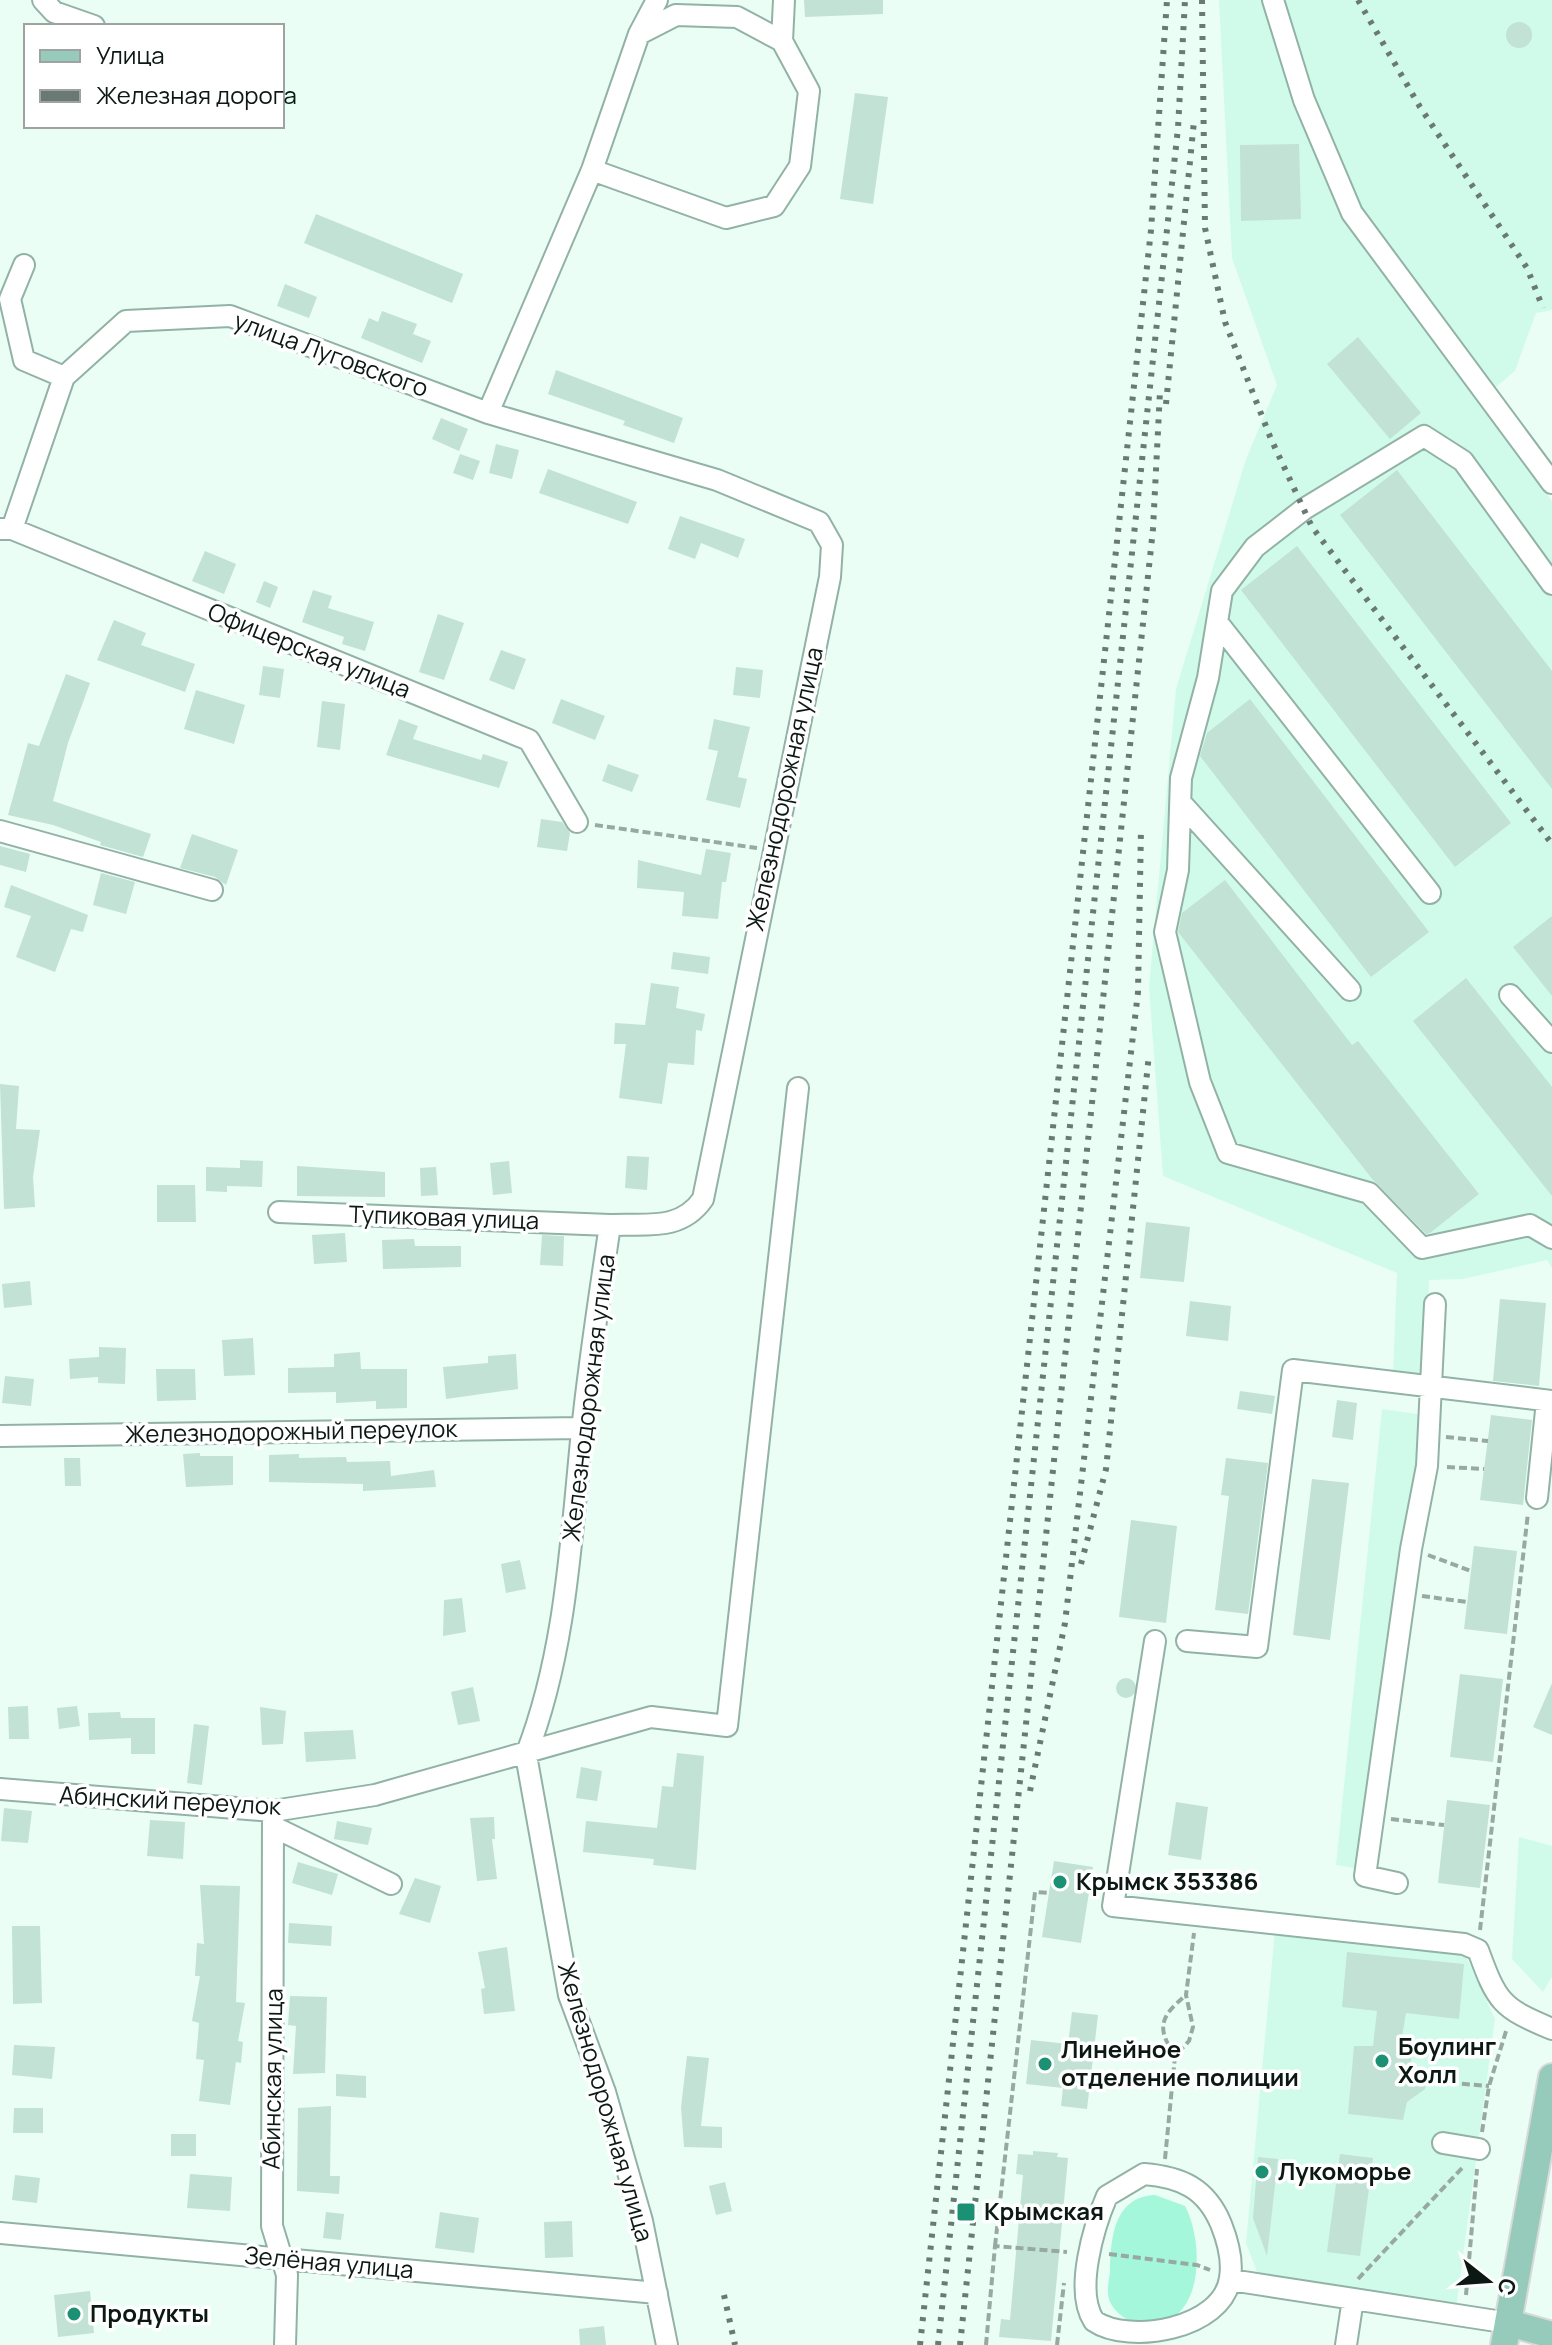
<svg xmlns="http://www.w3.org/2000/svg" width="1552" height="2345" viewBox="0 0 1552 2345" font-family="Manrope,sans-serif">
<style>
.built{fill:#d0fbeb}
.green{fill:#a4f7db}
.building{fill:#c1e2d5}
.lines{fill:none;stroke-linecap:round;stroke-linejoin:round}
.minor-casing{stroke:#92b2a6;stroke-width:24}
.major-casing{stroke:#d8dad9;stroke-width:30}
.path{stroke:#98a9a2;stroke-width:4;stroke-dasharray:8 4;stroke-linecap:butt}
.minor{stroke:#fff;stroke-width:20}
.major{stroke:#96cbbb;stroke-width:26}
.rail{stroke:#6a7973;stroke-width:6;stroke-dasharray:4 8;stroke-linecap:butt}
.poi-dot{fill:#1c9072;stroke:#fff;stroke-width:3}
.labels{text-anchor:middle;stroke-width:7;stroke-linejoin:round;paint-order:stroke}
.street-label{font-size:24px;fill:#0c1814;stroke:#fff}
.poi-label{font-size:24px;font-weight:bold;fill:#0c1814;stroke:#fff;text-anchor:start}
</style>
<rect width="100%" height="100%" fill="#eafef6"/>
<path class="built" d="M1219,0H1552V310L1536,313L1515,371L1479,401L1552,501V1268L1547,1260L1463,1279L1429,1280L1426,1378L1393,1374L1397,1273L1163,1176L1149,987L1176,689L1246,459L1277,385L1232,258Z
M1382,1409L1424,1415L1359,1869L1336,1865Z
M1519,1837L1552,1846V1977L1543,1992L1512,1959Z
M1275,1930L1466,1956L1495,2019L1456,2308L1261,2282L1246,2243Z"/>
<path class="green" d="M1155,2195L1185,2206C1201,2236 1205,2301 1169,2320C1161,2324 1148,2324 1139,2325C1127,2320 1116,2314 1110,2302C1106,2293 1109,2280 1110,2271C1111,2237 1114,2197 1155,2195Z"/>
<path class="building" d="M804,0H883V14L805,17Z
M1506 35a13 13 0 1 1 26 0a13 13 0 1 1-26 0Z
M855,93L888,97L873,204L840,199Z
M1299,144L1301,219L1241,221L1240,145Z
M316,214L463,274L452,303L304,243Z
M285,284L317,297L309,318L277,306Z
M382,311L417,324L413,334L431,341L422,363L361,338L369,318L378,322Z
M1358,337L1421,413L1390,439L1327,364Z
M556,370L683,418L674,443L623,425L625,421L548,394Z
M441,418L468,429L459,451L432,439Z
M496,444L519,450L512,479L489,473Z
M460,454L480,461L473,480L453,473Z
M548,469L637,502L628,524L539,493Z
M1397,470L1552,671V789L1340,515Z
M680,516L745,539L738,558L701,543L695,559L668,549Z
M1297,546L1511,823L1455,867L1241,590Z
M205,551L236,564L224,594L192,581Z
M264,581L278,587L270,608L256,602Z
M313,590L332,596L328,608L374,622L365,651L342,644L344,637L302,622Z
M438,614L464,623L444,680L419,672Z
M114,620L146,633L141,645L195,664L185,692L97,660Z
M501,650L526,659L514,690L489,680Z
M263,666L284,669L280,698L259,695Z
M736,667L763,670L760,698L733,695Z
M66,674L90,683L68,743L53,801L151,834L143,857L100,845L101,842L53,825L8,815L28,743L39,746Z
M196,690L245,705L234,744L184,729Z
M561,699L605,716L595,740L552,723Z
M1250,699L1429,932L1371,977L1200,756L1207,733Z
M322,701L345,704L340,750L317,747Z
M399,719L418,726L413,739L481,760L483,754L508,762L499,788L386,755Z
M714,719L750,727L738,777L747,779L740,808L706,800L718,751L708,749Z
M608,764L639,775L632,792L602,781Z
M541,819L562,822L570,833L567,851L537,847Z
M192,834L238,850L226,885L215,877L180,868Z
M0,846L30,854L26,872L0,865Z
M706,849L731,853L726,882H722L718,919L682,916L684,892L637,888L638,860L701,875Z
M101,873L135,882L126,914L93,905Z
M1225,880L1352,1045L1358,1041L1479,1194L1430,1233L1426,1234L1373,1180L1178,932L1182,913Z
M11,885L88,915L83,932L71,929L55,972L16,957L31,916L4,907Z
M1552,916V996L1513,947Z
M673,952L710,957L708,974L671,969Z
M1466,978L1552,1087V1196L1413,1021Z
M651,983L679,987L676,1008L705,1014L702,1031L696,1030L694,1065L668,1063L662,1104L619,1098L626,1044H614L615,1023L645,1025Z
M0,1084L19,1086L16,1129L40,1130L33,1177L35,1207L4,1209Z
M627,1156L649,1157L647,1190L625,1188Z
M240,1160L263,1161L262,1187L227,1186V1192L206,1191V1167L240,1168Z
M509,1161L512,1193L493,1195L490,1163Z
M297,1166L385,1172V1197L297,1196Z
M436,1167L438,1195L421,1196L420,1168Z
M157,1185H195L196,1222H157Z
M1146,1222L1190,1227L1184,1282L1140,1278Z
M345,1233L347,1262L314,1264L312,1235Z
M542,1235L564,1236L563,1266L540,1265Z
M414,1239L415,1246H461V1267L383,1269L382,1240Z
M30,1281L32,1305L4,1308L2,1284Z
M1500,1299L1546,1303L1539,1386L1493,1381Z
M1190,1301L1231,1306L1228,1341L1186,1336Z
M253,1338L255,1375L224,1376L222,1340Z
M99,1347L126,1348L125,1384L98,1383V1377L70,1379L69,1359L99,1357Z
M360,1352L361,1369H407V1408L376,1409V1401L336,1403V1392L288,1393V1368L334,1367V1354Z
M516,1354L518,1389L446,1399L443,1367L488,1363V1356Z
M156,1369H195L196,1400L157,1401Z
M5,1376L34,1379L31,1406L2,1403Z
M1240,1391L1275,1396L1272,1414L1237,1409Z
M1337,1400L1357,1403L1353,1440L1332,1437Z
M1491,1415L1532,1420L1523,1505L1480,1500Z
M200,1453V1456H233V1485L186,1487L183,1454Z
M299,1454V1458L346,1457L347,1462L390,1461L391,1476L434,1470L436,1487L363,1491V1484L269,1482V1455Z
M64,1458H80L81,1486H65Z
M1226,1458L1268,1463L1248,1614L1215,1610L1229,1496L1221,1495Z
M1312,1479L1349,1483L1330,1640L1293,1635Z
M1131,1520L1177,1526L1166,1623L1119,1617Z
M1474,1546L1517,1551L1507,1634L1464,1629Z
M520,1560L526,1589L506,1593L501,1564Z
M462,1598L466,1632L443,1636L444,1600Z
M1460,1674L1503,1679L1493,1762L1450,1757Z
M1116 1688a10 10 0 1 1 20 0a10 10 0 1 1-20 0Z
M1552,1683V1735L1533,1727Z
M473,1687L480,1721L458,1725L451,1692Z
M28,1706L29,1739H9L8,1707Z
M77,1706L80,1726L59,1729L57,1708Z
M260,1707L286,1711L283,1744L262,1745Z
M120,1712L121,1718H155V1754H131V1738L89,1740L88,1713Z
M194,1724L209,1726L202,1785L187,1783Z
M353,1730L356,1759L306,1762L304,1732Z
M677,1753L704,1756L696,1870L653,1865L654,1859L583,1852L586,1821L657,1828L662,1786L673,1787Z
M581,1767L602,1771L597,1801L576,1798Z
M1447,1800L1490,1805L1480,1888L1438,1883Z
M1176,1802L1208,1807L1201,1860L1168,1855Z
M4,1808L32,1811L28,1843L1,1841Z
M494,1817L495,1839H492L497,1879L477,1881L470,1818Z
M150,1820L185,1822L183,1859L147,1856Z
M337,1821L372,1828L368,1845L334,1839Z
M1054,1861L1093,1867L1081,1943L1042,1937Z
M298,1862L338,1874L332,1895L292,1883Z
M415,1878L441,1886L430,1923L399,1914Z
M200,1885L240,1886L236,2002L245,2003L238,2041L243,2042L241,2063L236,2062L230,2105L199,2101L204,2060L196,2059L199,2023L192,2021L200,1976H195L197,1943L204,1944Z
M289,1923L332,1926L331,1946L288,1943Z
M12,1926H40L42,2003L13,2004Z
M507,1947L515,2011L484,2014L481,1989L485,1988L478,1952Z
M1347,1952L1464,1964L1459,2019L1406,2013L1400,2048L1412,2051L1410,2070L1427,2074L1425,2089L1407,2102L1403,2120L1348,2114L1354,2046H1373L1377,2011L1342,2007Z
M290,1996L327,1997L325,2073L293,2074L296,2026L288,2025Z
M1072,2012L1098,2015L1087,2109L1061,2106L1063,2088L1026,2084L1031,2040L1068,2044Z
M14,2045L55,2047L52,2079L12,2075Z
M687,2056L709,2058L701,2126L722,2127V2148L684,2147L681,2107Z
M336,2074L366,2076V2098L336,2096Z
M331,2106L330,2176H340L339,2194L297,2191L298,2108Z
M14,2108H43V2133H13Z
M171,2134H196V2156H171Z
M1033,2151L1058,2153L1057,2157L1068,2158L1051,2341L999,2337L1001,2319L1010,2320L1023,2175L1016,2174L1018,2154L1033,2155Z
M1340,2154L1373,2158L1360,2256L1327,2252Z
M1258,2157L1278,2159L1267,2256L1253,2218Z
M190,2174L232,2177L230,2211L187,2208Z
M15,2175L40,2178L37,2203L12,2200Z
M725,2182L732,2211L716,2215L709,2186Z
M326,2212L344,2214L341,2240L323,2238Z
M440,2212L479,2218L474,2253L435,2248Z
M572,2221L573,2257L545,2258L544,2222Z
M90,2291L94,2333L58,2337L54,2295Z
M604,2326L606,2345H580L579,2329Z"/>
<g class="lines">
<g class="minor-casing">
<path id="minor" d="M43,0L54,12L94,26
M1273,0L1304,100L1352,213L1552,483
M782,41L784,0
M592,170L726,218L774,206L800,166L809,91L782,41L737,17L676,15L639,34
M24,265L10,299L24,360L64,377
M488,413L717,480L819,522L832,545L830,577L703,1199C680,1232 646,1223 610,1225C600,1293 589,1362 582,1431C571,1539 566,1653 526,1755L569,1995L605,2092L642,2221L667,2345
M0,529H12L529,740L577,822
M12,529L64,377L126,321L230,316L488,413L592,170L639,34L657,0
M1552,584L1463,461L1424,436L1304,509L1255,547L1222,591L1208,678L1181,778L1178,870L1165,932L1200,1082L1228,1153L1369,1193L1422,1248L1530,1225L1552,1238
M1217,622L1430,893
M1182,804L1350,990
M0,831L212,890
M1510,995L1552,1042
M279,1212L610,1225
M0,1436L582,1428
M1537,1498L1547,1401
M1155,1641L1113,1906L1464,1944L1478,1950C1497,2002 1501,2008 1552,2029
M1187,1641L1257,1647L1293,1370L1552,1401
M0,1789L273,1811L375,1795L651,1717L727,1726L798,1088
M273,1811L272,2226L287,2275L285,2345
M276,1828L391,1884
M1397,1883L1365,1876L1411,1549L1427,1466L1435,1304
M1443,2143L1479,2149
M1144,2174C1181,2177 1206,2188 1221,2224C1227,2239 1233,2260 1230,2278C1223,2329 1129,2345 1094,2321C1074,2291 1094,2226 1107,2196Z
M0,2233L657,2293
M1231,2280L1509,2323
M1346,2345L1353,2299"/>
</g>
<g class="major-casing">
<path id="major" d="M1509,2323L1552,2335
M1504,2345L1552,2077"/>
</g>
<path class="path" d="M595,825L757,848
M1446,1437L1488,1441
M1447,1467L1484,1469
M1428,1555L1471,1571
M1422,1596L1467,1602
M1391,1819L1444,1825
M1480,1930L1528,1513
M1175,2056C1156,2027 1160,2017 1186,1995
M1426,2081L1489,2086
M1482,2132L1489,2086L1507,2028
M1165,2159L1175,2056L1189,2041L1193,2027L1186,1995L1194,1933
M995,2246L1035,1892L1049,1893
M1109,2254L1197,2265L1210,2270
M1358,2279L1464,2166
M1466,2295L1477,2169
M986,2345L995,2246L1067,2252
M1057,2345L1064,2283"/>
<use href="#minor" class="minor"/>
<use href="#major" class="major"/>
<path class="rail" d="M1202,0L1205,228L1225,322L1271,439L1312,527L1552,844
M1358,0L1420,107L1527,268L1543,308
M1166,404L1194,121
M1081,1564L1106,1469L1149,1054
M1030,1791L1065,1623L1138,992L1141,828
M724,2295L735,2345
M920,2345L1151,230L1167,0
M938,2345L1178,128L1185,0
M960,2345L1153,529L1160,391"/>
</g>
<g class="poi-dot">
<circle cx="1060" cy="1882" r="8"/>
<circle cx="1382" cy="2061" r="8"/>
<circle cx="1045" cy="2064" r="8"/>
<circle cx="1262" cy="2172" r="8"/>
<rect x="956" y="2202" width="20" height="20" rx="4"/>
<circle cx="74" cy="2314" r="8"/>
</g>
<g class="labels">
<g class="street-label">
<text transform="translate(331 355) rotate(20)" y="8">улица Луговского</text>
<text transform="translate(309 651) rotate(22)" y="8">Офицерская улица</text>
<text transform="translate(785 789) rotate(-78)" y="8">Железнодорожная улица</text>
<text transform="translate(444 1218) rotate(2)" y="8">Тупиковая улица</text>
<text transform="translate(589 1398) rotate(-83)" y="8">Железнодорожная улица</text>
<text transform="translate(291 1432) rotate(-1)" y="8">Железнодорожный переулок</text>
<text transform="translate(170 1801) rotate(3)" y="8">Абинский переулок</text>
<text transform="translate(273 2079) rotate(-89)" y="8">Абинская улица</text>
<text transform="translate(605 2102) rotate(74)" y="8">Железнодорожная улица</text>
<text transform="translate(329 2263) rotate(5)" y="8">Зелёная улица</text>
</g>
<g class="poi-label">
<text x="1076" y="1890">Крымск 353386</text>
<text x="1398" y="2055">Боулинг<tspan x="1398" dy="28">Холл</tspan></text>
<text x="1061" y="2058">Линейное<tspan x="1061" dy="28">отделение полиции</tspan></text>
<text x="1278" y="2180">Лукоморье</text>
<text x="984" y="2220">Крымская</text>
<text x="90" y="2322">Продукты</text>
</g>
</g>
<rect x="24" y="24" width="260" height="104" fill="#ffffff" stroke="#9ea3a1" stroke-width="2"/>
<rect x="40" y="50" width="40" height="12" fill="#96cbbb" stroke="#9ea3a1" stroke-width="2"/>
<text x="96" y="64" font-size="24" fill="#0c1814">Улица</text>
<rect x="40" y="90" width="40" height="12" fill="#6a7973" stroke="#9ea3a1" stroke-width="2"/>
<text x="96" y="104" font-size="24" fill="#0c1814">Железная дорога</text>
<g transform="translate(1488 2281) rotate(107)" stroke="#ffffff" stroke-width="6" paint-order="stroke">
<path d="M0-6L14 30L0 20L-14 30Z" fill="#0c1814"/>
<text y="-12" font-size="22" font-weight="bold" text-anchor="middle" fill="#0c1814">С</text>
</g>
</svg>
